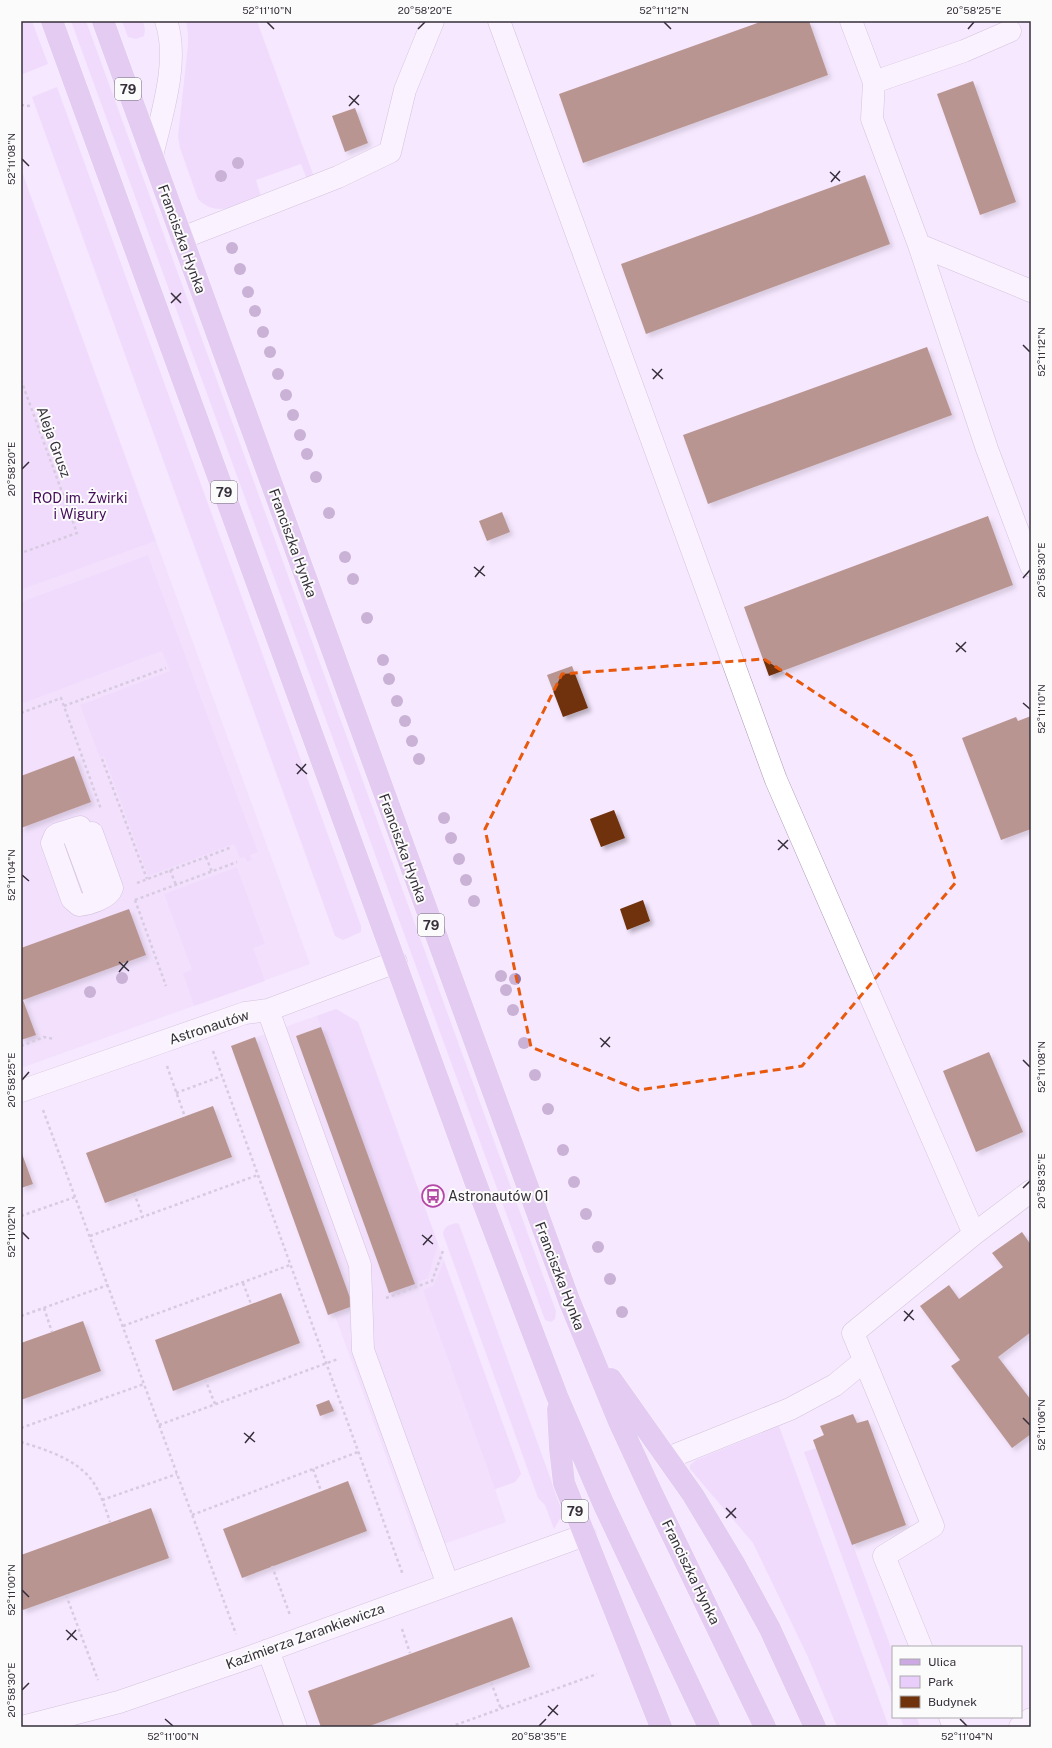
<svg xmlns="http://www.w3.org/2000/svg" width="1052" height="1748" viewBox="0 0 1052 1748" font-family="'Public Sans',sans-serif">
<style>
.built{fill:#edd8fa}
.green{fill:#e9cdfa}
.building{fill:#70320b;filter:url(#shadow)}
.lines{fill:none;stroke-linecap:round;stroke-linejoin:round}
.minor-casing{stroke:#a998b3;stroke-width:23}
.major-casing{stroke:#fff;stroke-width:23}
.path{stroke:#b4a8bb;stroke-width:2.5;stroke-dasharray:3 3;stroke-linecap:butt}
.minor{stroke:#fff;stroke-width:22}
.major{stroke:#cda9e3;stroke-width:22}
.tree{fill:#9470a4}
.marked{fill:none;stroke:#e8590c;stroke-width:3;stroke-dasharray:8 5;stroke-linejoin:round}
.ticks{fill:none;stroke:#362f3a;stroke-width:1.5}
.labels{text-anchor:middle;stroke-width:4;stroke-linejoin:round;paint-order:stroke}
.shield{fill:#fbfbfb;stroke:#716c74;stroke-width:1}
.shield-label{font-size:13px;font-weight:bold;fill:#362f3a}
.street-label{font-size:14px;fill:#362f3a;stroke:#fbfbfb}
.park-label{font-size:14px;fill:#430d5a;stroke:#fbfbfb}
.poi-label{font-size:14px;fill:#362f3a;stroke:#fbfbfb;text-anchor:start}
.neatline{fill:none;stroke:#362f3a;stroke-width:1.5}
.ticks-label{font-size:10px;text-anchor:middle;fill:#362f3a}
</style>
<defs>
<filter id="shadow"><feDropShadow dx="3.5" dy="3.5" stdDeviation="2" flood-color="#0004"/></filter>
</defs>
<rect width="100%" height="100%" fill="#f6e8ff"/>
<path class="built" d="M156,541L310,964L21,1068V590Z
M336,1009L358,1022L521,1474L515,1482L495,1489L506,1522L421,1552L334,1313L328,1315L231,1046Z"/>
<path class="green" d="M21,21H32L48,64L23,74L21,68Z
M71,21H86L556,1311L555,1319L551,1322L545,1320Z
M122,21H143L145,30L144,36L136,39L128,37Z
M186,21H257L314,177L307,179L301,164L256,180L261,196C240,204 217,219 198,199L180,148L178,136L188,45V33Z
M57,87L361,926V932L343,940L335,936L32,97Z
M21,169L156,541L21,590Z
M148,555L258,852L250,855L252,860L247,862L245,857L240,858L234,844L148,876L104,756L100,758L80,705L170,671L162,651L21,704V602Z
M237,867L265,944L253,948L265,981L194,1006L183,973L192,970L164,894Z
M336,1009L358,1022L438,1244L428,1278L415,1284L317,1016Z
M456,1223L459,1224L561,1508V1517L554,1529L545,1505L538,1498L443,1234C444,1226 449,1225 456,1223Z
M444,1261L521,1474L515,1482L495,1489L423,1290L433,1286Z
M779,1426L889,1727H837L808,1657L753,1543L690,1469V1465L696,1460Z
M817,1448L893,1653V1697L804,1452Z
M900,1717H917L920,1727H904Z"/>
<path class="building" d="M763,21H809L828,75L583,163L559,94Z
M973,81L1016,202L980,215L937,94Z
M355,108L368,143L345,152L332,116Z
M865,175L890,244L646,334L621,264Z
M927,347L952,415L708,504L683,435Z
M502,512L510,532L487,541L479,521Z
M988,516L1013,585L769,676L744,607Z
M572,666L588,708L563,717L547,675Z
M1031,716V829L1001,840L962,738L1016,717L1018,721Z
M74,756L91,802L21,828V776Z
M614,810L625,838L601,847L590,819Z
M643,900L650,921L627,930L620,909Z
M129,909L146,955L23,1000L36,1035L21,1040V948Z
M321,1027L415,1284L389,1293L296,1036Z
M255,1037L353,1306L328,1315L231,1046Z
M989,1052L1023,1132L976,1152L943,1071Z
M213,1106L232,1157L105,1203L86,1153Z
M21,1151L33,1184L21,1188Z
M1022,1232L1031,1245V1332L998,1357L1031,1400V1434L1012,1448L951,1366L960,1360L920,1306L949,1285L959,1299L1003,1267L992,1253Z
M281,1293L300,1343L173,1391L155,1340Z
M83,1321L101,1371L21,1400V1343Z
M329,1400L334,1411L320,1416L316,1405Z
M853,1414L857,1423L868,1420L906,1525L852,1545L813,1440L824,1435L820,1426Z
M348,1481L367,1531L242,1578L223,1529Z
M151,1508L169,1558L23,1610L21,1606V1555Z
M512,1617L530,1667L367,1727H321L308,1691Z"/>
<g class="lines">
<g class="minor-casing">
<path id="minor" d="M499,21L776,780L974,1234
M851,21L874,82L872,119L919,245L987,449L1031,566
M874,82L964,51L1010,31
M152,156C161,116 180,61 166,21
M182,238L338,177L390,152L405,90L433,21
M919,245L1031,291
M80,827L58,834L55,836L52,843L72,899L79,905C89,904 109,898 112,888L92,833
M74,837L97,899
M268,1010L360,1265L363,1350L448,1585
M21,1091L245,1013L268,1010L396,962
M668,1458L790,1409L835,1385L864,1361
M921,1647L884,1556L933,1526L853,1333L974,1234L1031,1191
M268,1650L296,1727
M950,1717L954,1727
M22,1727L119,1702L250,1657L585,1535
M1020,1727L1031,1719"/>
</g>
<g class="major-casing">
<path id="major" d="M52,21L475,1181L557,1396L604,1505L709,1727
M103,21L569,1300L620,1424L651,1491L765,1727
M611,1379L693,1495L735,1565L770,1629L815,1727
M558,1409L560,1448L564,1483L661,1727"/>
</g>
<path class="path" d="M21,105L30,106
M21,380L77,533L21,553
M64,706L166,668
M21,713L61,698L101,809
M102,759L147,879
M206,857L212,872
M170,870L176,885
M137,883L232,847
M135,900L166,986
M135,900L237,862
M21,1046L44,1037L54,1039
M213,1051L403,1575
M167,1066L185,1117
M176,1093L222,1076
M43,1110L236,1634
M134,1193L143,1217
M21,1216L75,1197
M90,1236L258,1175
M243,1283L251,1304
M386,1298L432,1281L444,1248
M44,1308L52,1332
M21,1316L108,1285
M123,1326L290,1265
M205,1379L215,1404
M159,1425L338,1359
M21,1428L144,1384
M21,1442C47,1450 80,1460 95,1485C102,1497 106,1510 110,1522
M313,1469L321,1491
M102,1500L177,1474
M192,1515L358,1452
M272,1566L290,1615
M66,1595L98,1680
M402,1629L410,1653
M491,1682L501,1709
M450,1727L597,1674"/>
<use href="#minor" class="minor"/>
<use href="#major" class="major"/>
</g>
<g class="tree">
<circle cx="238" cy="163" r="6"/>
<circle cx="221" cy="176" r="6"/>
<circle cx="232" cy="248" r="6"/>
<circle cx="240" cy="269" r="6"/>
<circle cx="248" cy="292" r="6"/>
<circle cx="255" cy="311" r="6"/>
<circle cx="263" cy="332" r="6"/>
<circle cx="270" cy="352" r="6"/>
<circle cx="278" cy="374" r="6"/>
<circle cx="286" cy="395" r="6"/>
<circle cx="293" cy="415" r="6"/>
<circle cx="300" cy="435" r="6"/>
<circle cx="307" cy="454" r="6"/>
<circle cx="316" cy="477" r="6"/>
<circle cx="329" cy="513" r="6"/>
<circle cx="345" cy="557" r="6"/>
<circle cx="353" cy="579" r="6"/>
<circle cx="367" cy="618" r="6"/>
<circle cx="383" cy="660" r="6"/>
<circle cx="389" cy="679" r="6"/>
<circle cx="397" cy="701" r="6"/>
<circle cx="405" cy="721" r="6"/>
<circle cx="412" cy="741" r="6"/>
<circle cx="419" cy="759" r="6"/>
<circle cx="444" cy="818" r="6"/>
<circle cx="451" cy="838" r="6"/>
<circle cx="459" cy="859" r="6"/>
<circle cx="466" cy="880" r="6"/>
<circle cx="474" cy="901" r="6"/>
<circle cx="501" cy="976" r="6"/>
<circle cx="122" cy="978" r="6"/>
<circle cx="515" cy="979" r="6"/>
<circle cx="506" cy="990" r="6"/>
<circle cx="90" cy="992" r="6"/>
<circle cx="513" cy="1010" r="6"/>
<circle cx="524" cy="1043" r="6"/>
<circle cx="535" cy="1075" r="6"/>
<circle cx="548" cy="1109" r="6"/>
<circle cx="563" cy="1150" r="6"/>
<circle cx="574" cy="1182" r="6"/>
<circle cx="586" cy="1214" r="6"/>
<circle cx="598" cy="1247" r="6"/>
<circle cx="610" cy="1279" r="6"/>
<circle cx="622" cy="1312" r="6"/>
</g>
<path d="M0 0H1052V1748H0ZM764,659L912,756L956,882L802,1066L639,1090L531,1047L485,829L562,674Z" fill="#f6e8ff" fill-opacity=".55" fill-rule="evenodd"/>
<path class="marked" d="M764,659L912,756L956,882L802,1066L639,1090L531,1047L485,829L562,674Z"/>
<path class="ticks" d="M267,22L274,29M664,22L671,29M418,29L425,22M968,29L974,22M349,96L359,105M349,106L359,95M22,159L29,166M830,172L840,181M831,182L840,171M171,293L181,303M171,303L181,293M1023,345L1030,352M652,369L663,379M653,379L662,369M22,469L29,462M474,567L485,576M475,577L484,566M1023,578L1030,570M956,643L966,652M956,652L966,642M1023,703L1030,709M296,764L307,774M297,774L306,764M778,840L788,849M778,850L788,840M22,875L29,881M119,962L129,971M119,972L128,961M600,1038L610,1047M601,1047L610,1037M1023,1060L1030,1067M22,1080L29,1072M1023,1188L1030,1181M22,1232L29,1239M422,1235L433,1244M423,1245L432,1235M904,1311L914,1320M904,1321L913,1310M1023,1418L1030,1425M244,1433L255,1442M245,1443L254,1432M726,1508L736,1518M726,1518L736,1508M22,1590L29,1597M66,1630L77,1640M67,1640L76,1630M22,1690L29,1683M548,1706L558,1715M548,1716L558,1705M165,1719L173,1726M960,1719L967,1726M539,1726L546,1719"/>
<defs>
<g id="bus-ring" transform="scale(1.15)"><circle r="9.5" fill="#fbfbfb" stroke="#b548a7" stroke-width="1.5"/><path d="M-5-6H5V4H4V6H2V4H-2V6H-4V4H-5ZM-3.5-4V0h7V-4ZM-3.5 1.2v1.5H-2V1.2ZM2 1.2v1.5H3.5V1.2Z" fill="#b548a7"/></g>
</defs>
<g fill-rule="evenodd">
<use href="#bus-ring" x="433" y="1196"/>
</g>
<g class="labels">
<g class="shield">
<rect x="115" y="78" width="26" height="22" rx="3"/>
<rect x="211" y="481" width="26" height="22" rx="3"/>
<rect x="418" y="914" width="26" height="22" rx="3"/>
<rect x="562" y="1500" width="26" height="22" rx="3"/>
</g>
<g class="shield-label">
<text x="128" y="94">79</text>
<text x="224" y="497">79</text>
<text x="431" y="930">79</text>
<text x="575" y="1516">79</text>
</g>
<g class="street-label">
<text transform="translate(182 239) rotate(70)" y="5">Franciszka Hynka</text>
<text transform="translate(54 442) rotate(70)" y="5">Aleja Grusz</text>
<text transform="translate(293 543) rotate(70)" y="5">Franciszka Hynka</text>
<text transform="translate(403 848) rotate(70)" y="5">Franciszka Hynka</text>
<text transform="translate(209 1027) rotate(-18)" y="5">Astronautów</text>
<text transform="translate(560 1276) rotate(69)" y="5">Franciszka Hynka</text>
<text transform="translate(691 1572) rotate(64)" y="5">Franciszka Hynka</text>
<text transform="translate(305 1636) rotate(-20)" y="5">Kazimierza Zarankiewicza</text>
</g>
<g class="park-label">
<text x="80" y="503">ROD im. Żwirki<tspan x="80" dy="16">i Wigury</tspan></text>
</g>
<g class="poi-label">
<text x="448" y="1201">Astronautów 01</text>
</g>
</g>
<rect width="1052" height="1748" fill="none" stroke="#fbfbfb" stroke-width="44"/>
<rect x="892" y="1646" width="130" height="72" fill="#fbfbfb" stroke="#aca9ae"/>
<rect x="900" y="1659" width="20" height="6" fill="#cda9e3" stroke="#aca9ae"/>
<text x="928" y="1666" font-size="12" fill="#362f3a">Ulica</text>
<rect x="900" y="1676" width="20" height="12" fill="#e9cdfa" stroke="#aca9ae"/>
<text x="928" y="1686" font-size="12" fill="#362f3a">Park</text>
<rect x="900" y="1696" width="20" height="12" fill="#70320b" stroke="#aca9ae"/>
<text x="928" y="1706" font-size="12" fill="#362f3a">Budynek</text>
<rect x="22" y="22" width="1008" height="1704" class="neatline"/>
<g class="ticks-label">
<text x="267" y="14">52°11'10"N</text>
<text x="425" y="14">20°58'20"E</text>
<text x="664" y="14">52°11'12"N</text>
<text x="974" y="14">20°58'25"E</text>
<text transform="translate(11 159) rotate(-90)" y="4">52°11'08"N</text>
<text transform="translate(1041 352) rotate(-90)" y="4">52°11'12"N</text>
<text transform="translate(11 469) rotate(-90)" y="4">20°58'20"E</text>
<text transform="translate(1041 570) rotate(-90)" y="4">20°58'30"E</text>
<text transform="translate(1041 709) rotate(-90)" y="4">52°11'10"N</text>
<text transform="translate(11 875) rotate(-90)" y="4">52°11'04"N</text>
<text transform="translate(1041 1067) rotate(-90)" y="4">52°11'08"N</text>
<text transform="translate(11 1080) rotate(-90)" y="4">20°58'25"E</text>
<text transform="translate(1041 1181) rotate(-90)" y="4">20°58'35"E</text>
<text transform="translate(11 1232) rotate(-90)" y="4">52°11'02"N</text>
<text transform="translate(1041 1425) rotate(-90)" y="4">52°11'06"N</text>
<text transform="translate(11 1590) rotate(-90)" y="4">52°11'00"N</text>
<text transform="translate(11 1690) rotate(-90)" y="4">20°58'30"E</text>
<text x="173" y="1740">52°11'00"N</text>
<text x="539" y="1740">20°58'35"E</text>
<text x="967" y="1740">52°11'04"N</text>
</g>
</svg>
